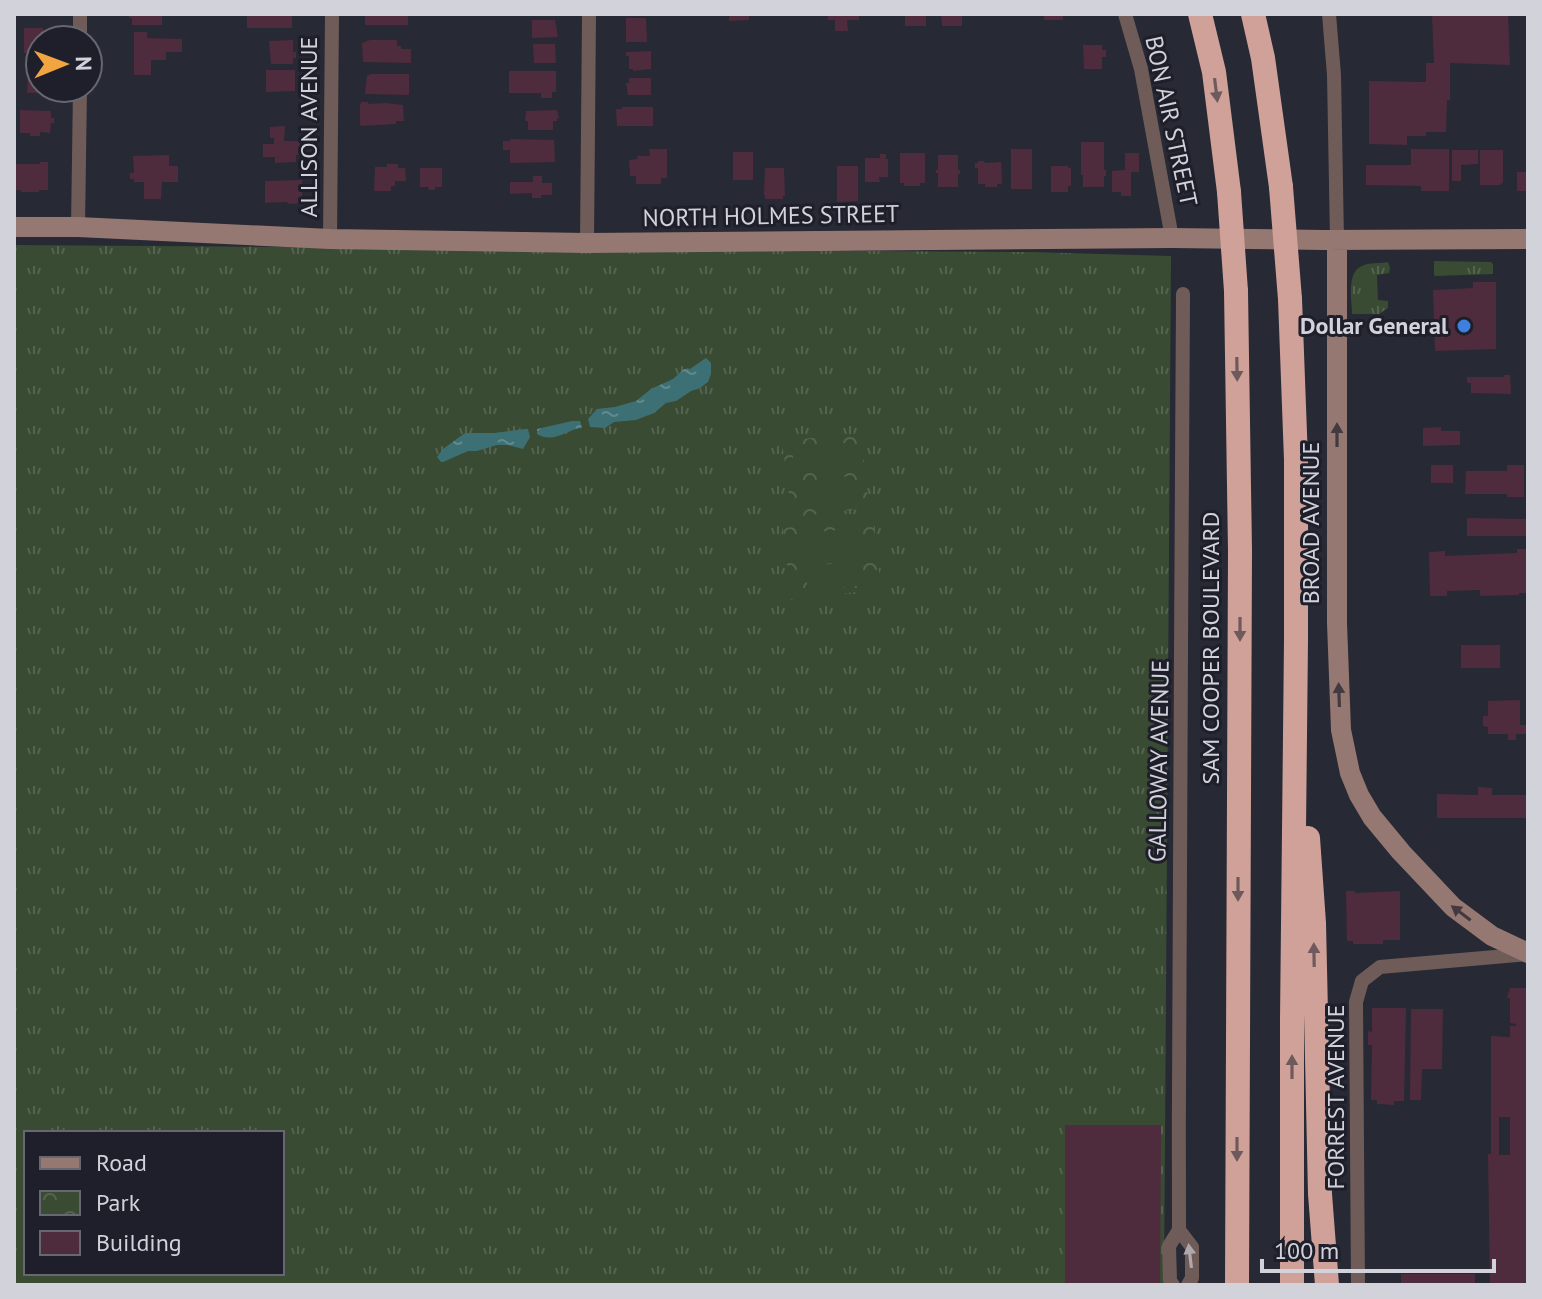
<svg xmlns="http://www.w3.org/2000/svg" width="1542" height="1299" viewBox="0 0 1542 1299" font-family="'PT Sans',sans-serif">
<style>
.grass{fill:url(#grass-tufts);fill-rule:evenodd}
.park{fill:url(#park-crowns)}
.garden{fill:#394b33}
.water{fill:url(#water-ripples)}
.building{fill:#4f2c3d;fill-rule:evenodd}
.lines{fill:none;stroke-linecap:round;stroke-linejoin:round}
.street{stroke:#6f5c58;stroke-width:14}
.secondary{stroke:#967872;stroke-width:20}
.highway{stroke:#cfa198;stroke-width:24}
.highway-bridge{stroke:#cfa198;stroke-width:24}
.oneway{fill:#6e5a5c}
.oneway2{fill:#423a40}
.oneway3{fill:#afa9ac}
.shop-dot{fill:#3f7fe0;stroke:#1e1f2a;stroke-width:3}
.labels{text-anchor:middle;stroke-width:6;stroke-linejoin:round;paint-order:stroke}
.street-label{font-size:24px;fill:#d1d2da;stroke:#1e1f2a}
.poi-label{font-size:24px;font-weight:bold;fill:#d1d2da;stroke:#1e1f2a;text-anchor:end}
</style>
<defs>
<pattern id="grass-tufts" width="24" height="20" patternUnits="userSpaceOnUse" patternTransform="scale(2)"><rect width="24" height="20" fill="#394b33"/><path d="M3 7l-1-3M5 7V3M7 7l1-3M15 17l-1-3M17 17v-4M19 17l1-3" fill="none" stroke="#556450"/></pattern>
<pattern id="park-crowns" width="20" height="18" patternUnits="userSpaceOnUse" patternTransform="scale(2)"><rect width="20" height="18" fill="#394b33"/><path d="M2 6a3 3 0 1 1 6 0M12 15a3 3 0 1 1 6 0" fill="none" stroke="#556450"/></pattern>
<pattern id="water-ripples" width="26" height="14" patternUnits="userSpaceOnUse" patternTransform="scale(2)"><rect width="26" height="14" fill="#3c7074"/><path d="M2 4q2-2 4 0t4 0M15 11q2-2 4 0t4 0" fill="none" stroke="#608a8e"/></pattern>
</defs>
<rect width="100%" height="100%" fill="#272934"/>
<path class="grass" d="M14,245L1031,252L1171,256L1164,1285H14ZM26,1133H282V1273H26Z
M1434,261L1491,262L1493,264V274L1435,276L1434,275Z
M1388,262L1390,268L1389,273L1377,275L1378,300L1388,301V308L1379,314H1352C1352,301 1346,272 1362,266C1369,262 1380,264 1388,262Z"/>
<path class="park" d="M861,433L869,508L792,517L782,441Z
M873,519L881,589L791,600L783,528Z"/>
<path class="garden" d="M847,443L849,468L795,474L792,448Z
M851,476L854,502L799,508L796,482Z
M856,528L859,554L804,559L801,534Z
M860,560L863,585L808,592L805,567Z"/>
<path class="water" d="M706,358L711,363V374L708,382L700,388L691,391L676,401L666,403L654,413L636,420L614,422L605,428L590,427L588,419L597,409L615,407L636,401L651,389L673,379L684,369H690Z
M572,421H580L582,428C565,430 554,444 537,434V429Z
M525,429H528L530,437L523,449L508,445H497L477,451H468L443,462H441L437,457L443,449L465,433H494Z"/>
<path class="building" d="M129,14H162V25H132V18H129Z
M247,14H292V28H247Z
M365,14H408V25H365Z
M729,14H749V20L729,21Z
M828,14H859V20H847L848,31H835V20H828Z
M905,14H926V26H905Z
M941,14H962V26H942Z
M1044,14H1063V20H1044Z
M1432,14H1508L1510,65L1450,63V100H1447L1446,132H1426V136H1407V145L1369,144V81L1426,82V63H1434Z
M626,18H646L647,42H626Z
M532,20H555L558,37L532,38Z
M24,28H43V30H48L49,39L40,40V53H38V56H32V53H24Z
M134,32H147V38L182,39V52H166V60H151V75H134Z
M293,40V52H296V58H293V64H271L269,41Z
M370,40H397V46H401V49H411V63L363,62L362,43Z
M533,44H555L556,63H534Z
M1083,45H1102V50H1106V57H1102V69H1084Z
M651,51V69L633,71V69H629V56H626V52Z
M28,68H40V88H58L59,92L27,93Z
M266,70H295V91L266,92Z
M509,71H556V92H552V98H541V93H509Z
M371,74H409V95L365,94L367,76Z
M629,78H651V95H628L626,83H629Z
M368,102V104L386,103L403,105L404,121H396V124L361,126L360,124V104L362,102Z
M622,107H653V126H617L616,109H622Z
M20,110L51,111V118H54V123H51L50,133L40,132V136H30V133H20Z
M557,110L559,118H557V121H553V130H528V121H525L526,111Z
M285,126L284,141H301V155H296V162L275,163V157H263V144H274V138H270V127Z
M510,139L554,140L555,162L510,163V150H503V141H510Z
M1081,142H1104V170H1106V176H1104V187H1083V175H1081Z
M649,149H667V178H661V184H636V176H630L629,160L638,159L637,156H650Z
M1011,149H1032V189H1011Z
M1411,149H1449V191H1421V186L1366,185V165H1411Z
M1452,150H1478V164L1461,165V181H1452Z
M1480,150H1503V182L1500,185H1480Z
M733,152H753V180H733Z
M900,153H925V183H920V186H904V183H900Z
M1125,153H1139V172H1131V196H1121V192H1112V171L1125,170Z
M880,154H886V159H888V177H879L880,182H865V158H880Z
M169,155V166H178V182H162L161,199H144V182H134V179H130V173H134L133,156Z
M938,155H958V170H960V174H958V187H938V173H936V170H938Z
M978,161H984L985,163L1001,162L1002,184H997V187H985V184H978V168H975V163H978Z
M40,162H48V190H39V192H21V190H14V164H40Z
M387,164H398V168H405L406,181H395V186H391V191H374L375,167H387Z
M837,166H858V201L837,202Z
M1051,166H1068V168H1071V186H1068V192H1051Z
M420,168H442V187H435V190H429L428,187H420Z
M765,168H784L785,196H783V199H765V195H764Z
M1517,172H1528V191H1517Z
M533,176H542V183H552V195H541V198H532V193L510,194V182H533Z
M302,180V203L289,204L286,202L265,203V181Z
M1473,282H1496V349L1435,351L1433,290L1473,288Z
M1504,375H1510L1511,394L1471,393V383H1467V377H1504Z
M1441,427V431H1460V445L1423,446V428Z
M1431,465H1453V483H1431Z
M1507,465H1524V497H1507V494H1465L1466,471H1507Z
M1467,518L1528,519V536H1467Z
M1517,549H1528V593H1519V595L1480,596V590L1447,591V596H1430L1429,552L1445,551V556L1517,553Z
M1461,645H1500V668H1461Z
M1520,700V725H1528V734H1516V740H1508V734H1488V727L1483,726V716H1488V701Z
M1478,787L1492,788V795H1528V818H1437V794L1478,795Z
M1346,891H1355V893L1400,891V940H1383V944H1353V941H1347Z
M1510,988H1528V1285H1490L1488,1154H1491V1036L1510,1037V1026H1516V1024L1510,1023V998H1507ZM1499,1117H1510V1155H1499Z
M1372,1008H1406L1404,1101H1394V1105L1377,1104V1100H1371L1372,1045H1368V1031L1372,1032Z
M1411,1009H1443L1442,1069H1422L1421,1100H1410Z
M1065,1125H1161L1160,1285H1065Z
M1401,1274H1475V1285H1401Z"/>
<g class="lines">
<path class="street" d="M1125,14L1141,69L1172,238
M1329,14L1334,75L1337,240
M80,40V14
M78,227L80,88
M330,239L332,14
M587,243L589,14
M1179,1230L1192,1247V1278L1188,1285
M1173,1285L1170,1281L1169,1246L1179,1230C1178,918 1182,606 1183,294
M1358,1285L1356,1002L1362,981L1380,967L1528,954"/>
<path class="secondary" d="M14,227H78L330,239L587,243L1172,238L1325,240L1528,239
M1337,240V623L1341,730L1350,773L1359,795L1372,817L1401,852L1453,907L1492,936L1528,953"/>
<path class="highway" d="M1200,14L1214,72L1229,192
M1253,14L1263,58L1281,187
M1236,291L1240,551L1237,1285
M1290,299L1296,460V640L1292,1020V1285
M1308,838L1314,923L1320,1194L1327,1285"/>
<path class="highway-bridge" d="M1281,187L1290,299
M1229,192L1236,291"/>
</g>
<defs><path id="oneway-solid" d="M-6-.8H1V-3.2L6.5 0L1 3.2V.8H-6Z" transform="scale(2)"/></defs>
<g class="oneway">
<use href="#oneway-solid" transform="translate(1216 90) rotate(83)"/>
<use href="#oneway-solid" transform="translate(1237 369) rotate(89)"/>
<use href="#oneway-solid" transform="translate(1240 629) rotate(90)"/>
<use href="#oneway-solid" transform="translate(1238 889) rotate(90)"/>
<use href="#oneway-solid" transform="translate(1314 955) rotate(-91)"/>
<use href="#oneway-solid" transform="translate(1292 1067) rotate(-90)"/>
<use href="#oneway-solid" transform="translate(1237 1149) rotate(90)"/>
</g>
<g class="oneway2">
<use href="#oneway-solid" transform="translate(1337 435) rotate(-90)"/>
<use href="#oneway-solid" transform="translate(1339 695) rotate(-92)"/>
<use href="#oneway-solid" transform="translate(1461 913) rotate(-143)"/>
</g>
<use class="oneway3" href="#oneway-solid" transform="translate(1190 1256) rotate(-97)"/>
<circle class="shop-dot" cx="1464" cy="326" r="8"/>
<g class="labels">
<g class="street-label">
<text transform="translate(1171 121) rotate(78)" y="8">BON AIR STREET</text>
<text transform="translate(309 127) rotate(-90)" y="8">ALLISON AVENUE</text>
<text transform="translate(771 216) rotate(-1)" y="8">NORTH HOLMES STREET</text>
<text transform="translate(1311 523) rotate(-90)" y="8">BROAD AVENUE</text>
<text transform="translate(1211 648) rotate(-90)" y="8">SAM COOPER BOULEVARD</text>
<text transform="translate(1159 761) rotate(-89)" y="8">GALLOWAY AVENUE</text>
<text transform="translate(1336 1097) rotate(-90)" y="8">FORREST AVENUE</text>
</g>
<g class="poi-label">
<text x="1448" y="334">Dollar General</text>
</g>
</g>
<rect width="1542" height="1299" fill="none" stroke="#d1d2da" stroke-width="32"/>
<rect x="24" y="1131" width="260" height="144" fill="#1e1f2a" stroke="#666770" stroke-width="2"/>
<rect x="40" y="1157" width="40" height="12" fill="#967872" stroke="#666770" stroke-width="2"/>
<text x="96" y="1171" font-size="24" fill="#d1d2da">Road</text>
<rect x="40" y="1191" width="40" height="24" fill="url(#park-crowns)" stroke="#666770" stroke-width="2"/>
<text x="96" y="1211" font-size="24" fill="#d1d2da">Park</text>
<rect x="40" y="1231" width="40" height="24" fill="#4f2c3d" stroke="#666770" stroke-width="2"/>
<text x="96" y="1251" font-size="24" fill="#d1d2da">Building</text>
<g transform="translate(64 64) rotate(89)"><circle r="38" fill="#1e1f2a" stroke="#666770" stroke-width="2"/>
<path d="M0-6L14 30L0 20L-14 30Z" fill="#f1a540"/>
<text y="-12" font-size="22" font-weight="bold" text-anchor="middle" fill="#d1d2da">N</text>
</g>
<path d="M1262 1259v12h232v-12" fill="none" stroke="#d1d2da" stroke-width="4"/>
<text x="1274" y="1259" font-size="24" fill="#d1d2da" stroke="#1e1f2a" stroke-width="6" paint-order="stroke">100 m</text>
</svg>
